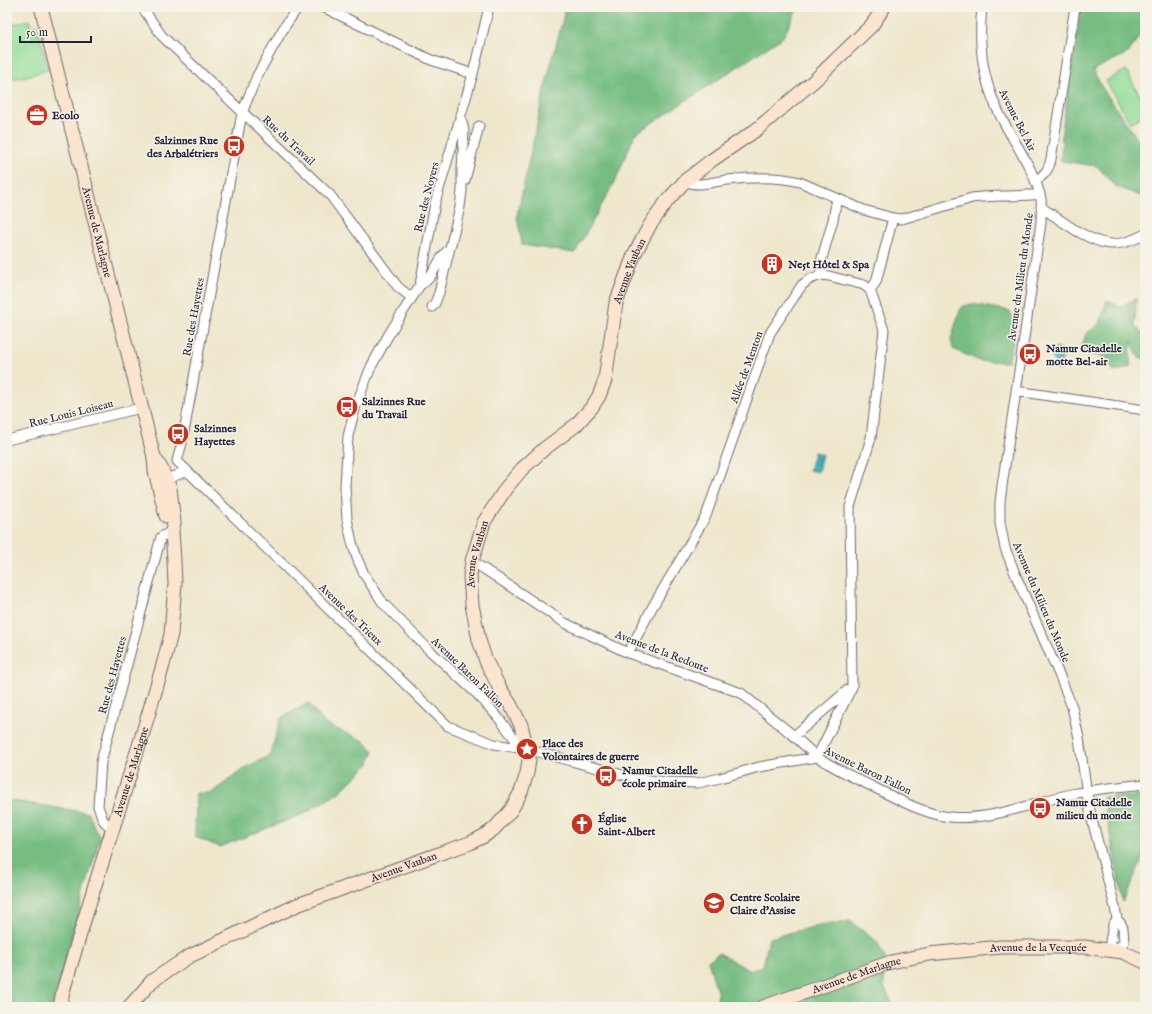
<svg xmlns="http://www.w3.org/2000/svg" width="1152" height="1014" viewBox="0 0 1152 1014" font-family="'IM FELL English',serif">
<style>
.green{fill:#94de9a;stroke:#5b806a}
.forest{fill:#77bd82;stroke:#4c705e}
.water{fill:#3aacb2;stroke:#2e6776}
.lines{fill:none;stroke-linecap:round;stroke-linejoin:round}
.street-casing{stroke:#69676e;stroke-width:11}
.secondary-casing{stroke:#69676e;stroke-width:15}
.street{stroke:#fff;stroke-width:9}
.secondary{stroke:#fce5cf;stroke-width:13}
.labels{text-anchor:middle;stroke-width:3;stroke-linejoin:round;paint-order:stroke}
.poi-label{font-size:11px;font-weight:bold;fill:#22223b;stroke:#f7f3e8;text-anchor:start}
.street-label{font-size:11px;fill:#22223b;stroke:#f7f3e8}
</style>
<rect width="100%" height="100%" fill="#f7f3e8"/>
<filter id="ink" filterUnits="userSpaceOnUse"><feTurbulence type="fractalNoise" baseFrequency=".025" numOctaves="2"/><feDisplacementMap in="SourceGraphic" scale="8" xChannelSelector="R" yChannelSelector="G"/><feConvolveMatrix kernelMatrix="1 2 1 2 8 2 1 2 1" color-interpolation-filters="sRGB"/></filter>
<filter id="wash" filterUnits="userSpaceOnUse"><feTurbulence type="fractalNoise" baseFrequency=".012" numOctaves="4" result="noise"/><feDisplacementMap in="SourceGraphic" scale="16" xChannelSelector="R" yChannelSelector="G"/><feGaussianBlur stdDeviation="0.9" result="paint"/><feColorMatrix in="noise" values="0 0 0 0 0 0 0 0 0 0 0 0 0 0 0 0 0 1.4 0 .05"/><feComposite in="paint" operator="in"/></filter>
<g filter="url(#wash)">
<rect width="100%" height="100%" fill="#eee7cc"/>
<path class="green" d="M29,20L31,27L37,25L49,70L7,81V26Z
M1126,70L1145,105V114L1130,123L1106,81Z"/>
<path class="forest" d="M566,7H798L783,37L635,134L616,179L575,253L522,245L517,216L545,87Z
M1081,7H1145V14L1140,35L1128,53L1093,70L1101,86L1145,150V198L1115,186L1097,166L1061,161L1062,130Z
M1136,298L1135,326L1145,335V358H1139L1131,341L1130,367L1114,372L1107,358L1080,352L1086,334L1100,323L1107,300L1121,307Z
M972,304L1010,311L1015,332L1008,362L980,361L953,349L951,339L961,307Z
M308,703L325,724L364,741L374,751L368,765L337,794L303,814L220,847L195,837L196,793H211L248,766L270,756L281,718Z
M1145,796V856L1143,857L1123,902L1103,797Z
M7,800L89,813L94,827L100,837L52,1007H7Z
M850,921L877,942L885,958L884,987L894,1007H716L718,994L708,961L719,953L750,971L763,966L769,938L825,924Z"/>
<path class="water" d="M1056,347L1063,350L1064,355L1062,358L1061,369L1060,370H1057L1056,365C1052,359 1049,351 1056,347Z
M814,452L822,454L818,472L809,470Z"/>
</g>
<g filter="url(#ink)">
<g class="lines">
<g class="street-casing">
<path id="street" d="M142,7L162,36L330,195L398,287L412,298
M323,7L431,60L473,74
M489,7L473,74L435,203L420,285L389,334L371,367L356,405L348,436L345,486L347,519L352,542L357,558L364,574L383,603L427,648L478,695L497,716L514,738L527,749L634,778L666,782L698,783L720,778L759,767L817,757C835,768 854,778 873,787C898,799 923,814 950,817C989,821 1029,804 1067,795C1092,789 1119,787 1145,784
M982,7C978,44 983,83 1001,117C1013,141 1036,172 1041,199C1042,207 1041,215 1041,223L1002,486L1000,502V523L1005,548L1016,576L1061,679L1072,707L1079,738L1088,801L1092,820L1115,907L1117,919L1121,924L1123,928L1124,942L1116,951L1110,942L1113,925L1117,919
M465,180L479,126
M685,181C699,188 714,181 728,180C752,177 776,176 800,182L864,210L893,218L902,219L972,198C994,195 1017,197 1040,194
M1035,181C1045,175 1049,169 1051,159L1075,7
M1041,207C1059,219 1091,244 1112,244C1123,244 1136,239 1145,234
M821,275L820,265L833,220L837,198
M420,285C431,280 433,271 439,262C441,258 444,254 447,251
M870,290L876,282L893,218
M432,307L435,303L439,293L460,207L462,191V170L464,131L461,118
M1016,391L1145,410
M7,440L141,408
M177,461L182,443L242,113L257,76L283,29L298,7
M177,461L448,726L494,744L526,749
M162,481L187,471
M472,561L565,623L628,653L741,693L794,736L817,757L852,687L850,507L871,438L884,330L870,290L864,285L829,276L821,275L810,279L802,285L770,333L706,516L653,606L628,653
M794,736L849,689
M113,827L108,825L103,820L98,806L101,762L161,537L172,531"/>
</g>
<g class="secondary-casing">
<g id="secondary">
<path id="s1" d="M41,7L154,457L155,471L166,516"/>
<path id="s2" d="M60,1007L63,991L90,901L141,739L163,665L171,634L175,584L174,561L172,531L174,523L170,488L161,468L154,457"/>
<path id="s3" d="M129,1007L152,981L188,957L297,905L441,853L470,843L484,836L494,829L511,810L521,792L527,773L529,760L527,749L521,725L510,704L498,685L486,661L479,640L472,605L470,576L472,561L484,522L506,488L522,469L544,449L576,425L592,407L599,396L605,380L616,303L634,255L650,225L667,201L685,181L712,160L756,130L816,79L872,25L884,7"/>
<path id="s4" d="M763,1007L891,962L929,954L1001,947H1084L1123,952L1145,962"/>
</g>
</g>
<use href="#street" class="street"/>
<use href="#secondary" class="secondary"/>
</g>
</g>
<defs>
<g id="office-disc" transform="scale(1.15)"><circle r="9.5" fill="#c8321e" stroke="#f7f3e8"/><path d="M-6-3h4V-5.5h4V-3h4V5H-6ZM-1-4.5V-3h2v-1.5ZM-6 0V1H6V0Z" fill="#fff"/></g>
<g id="bus-disc" transform="scale(1.15)"><circle r="9.5" fill="#c8321e" stroke="#f7f3e8"/><path d="M-5-6H5V4H4V6H2V4H-2V6H-4V4H-5ZM-3.5-4V0h7V-4ZM-3.5 1.2v1.5H-2V1.2ZM2 1.2v1.5H3.5V1.2Z" fill="#fff"/></g>
<g id="building-disc" transform="scale(1.15)"><circle r="9.5" fill="#c8321e" stroke="#f7f3e8"/><path d="M-4-6H4V6H1V3H-1V6H-4ZM-2.5-4.3h1.7v1.8h-1.7ZM.8-4.3h1.7v1.8H.8ZM-2.5-1h1.7V.8h-1.7ZM.8-1h1.7V.8H.8Z" fill="#fff"/></g>
<g id="sight-disc" transform="scale(1.15)"><circle r="9.5" fill="#c8321e" stroke="#f7f3e8"/><path d="M0-6L1.8-2.2L6-1.7L2.9 1.2L3.7 5.4L0 3.3L-3.7 5.4L-2.9 1.2L-6-1.7L-1.8-2.2Z" fill="#fff"/></g>
<g id="church-disc" transform="scale(1.15)"><circle r="9.5" fill="#c8321e" stroke="#f7f3e8"/><path d="M-1.2-6h2.4v3.5h3.3v2.4h-3.3V6h-2.4V-.1h-3.3v-2.4h3.3Z" fill="#fff"/></g>
<g id="school-disc" transform="scale(1.15)"><circle r="9.5" fill="#c8321e" stroke="#f7f3e8"/><path d="M0-5L7-2L0 1L-7-2ZM-4 1L0 2.5L4 1V4Q0 6-4 4Z" fill="#fff"/></g>
</defs>
<g fill-rule="evenodd">
<use href="#office-disc" x="37" y="115"/>
<use href="#bus-disc" x="234" y="146"/>
<use href="#building-disc" x="772" y="264"/>
<use href="#bus-disc" x="1030" y="354"/>
<use href="#bus-disc" x="347" y="407"/>
<use href="#bus-disc" x="178" y="434"/>
<use href="#sight-disc" x="527" y="749"/>
<use href="#bus-disc" x="606" y="776"/>
<use href="#bus-disc" x="1040" y="808"/>
<use href="#church-disc" x="582" y="824"/>
<use href="#school-disc" x="714" y="903"/>
</g>
<g class="labels">
<g class="poi-label">
<text x="52" y="119">Ecolo</text>
<text x="218" y="144" text-anchor="end">Salzinnes Rue<tspan x="218" dy="13">des Arbalétriers</tspan></text>
<text x="788" y="268">Ne5t Hôtel &amp; Spa</text>
<text x="1046" y="352">Namur Citadelle<tspan x="1046" dy="13">motte Bel-air</tspan></text>
<text x="362" y="405">Salzinnes Rue<tspan x="362" dy="13">du Travail</tspan></text>
<text x="194" y="432">Salzinnes<tspan x="194" dy="13">Hayettes</tspan></text>
<text x="542" y="747">Place des<tspan x="542" dy="13">Volontaires de guerre</tspan></text>
<text x="622" y="774">Namur Citadelle<tspan x="622" dy="13">école primaire</tspan></text>
<text x="1056" y="806">Namur Citadelle<tspan x="1056" dy="13">milieu du monde</tspan></text>
<text x="598" y="822">Église<tspan x="598" dy="13">Saint-Albert</tspan></text>
<text x="730" y="901">Centre Scolaire<tspan x="730" dy="13">Claire d'Assise</tspan></text>
</g>
<g class="street-label">
<text transform="translate(1018 120) rotate(63)" y="4">Avenue Bel Air</text>
<text transform="translate(289 140) rotate(43)" y="4">Rue du Travail</text>
<text transform="translate(426 197) rotate(-76)" y="4">Rue des Noyers</text>
<text dy="4" stroke="none"><textPath href="#s1" startOffset="232">Avenue de Marlagne</textPath></text>
<text dy="4" stroke="none"><textPath href="#s3" startOffset="1043">Avenue Vauban</textPath></text>
<text transform="translate(1020 277) rotate(-82)" y="4">Avenue du Milieu du Monde</text>
<text transform="translate(193 317) rotate(-80)" y="4">Rue des Hayettes</text>
<text transform="translate(746 367) rotate(-70)" y="4">Allée de Menton</text>
<text transform="translate(71 413) rotate(-14)" y="4">Rue Louis Loiseau</text>
<text dy="4" stroke="none"><textPath href="#s3" startOffset="708">Avenue Vauban</textPath></text>
<text transform="translate(1042 602) rotate(67)" y="4">Avenue du Milieu du Monde</text>
<text transform="translate(351 614) rotate(44)" y="4">Avenue des Trieux</text>
<text transform="translate(662 651) rotate(21)" y="4">Avenue de la Redoute</text>
<text transform="translate(468 672) rotate(44)" y="4">Avenue Baron Fallon</text>
<text transform="translate(112 675) rotate(-75)" y="4">Rue des Hayettes</text>
<text transform="translate(868 770) rotate(26)" y="4">Avenue Baron Fallon</text>
<text dy="4" stroke="none"><textPath href="#s2" startOffset="246">Avenue de Marlagne</textPath></text>
<text dy="4" stroke="none"><textPath href="#s3" startOffset="312">Avenue Vauban</textPath></text>
<text dy="4" stroke="none"><textPath href="#s4" startOffset="284">Avenue de la Vecquée</textPath></text>
<text dy="4" stroke="none"><textPath href="#s4" startOffset="99">Avenue de Marlagne</textPath></text>
</g>
</g>
<rect width="1152" height="1014" fill="none" stroke="#f7f3e8" stroke-width="24"/>
<path d="M20 36v6h71v-6" fill="none" stroke="#22223b" stroke-width="2"/>
<text x="26" y="36" font-size="12" fill="#22223b" stroke="#f7f3e8" stroke-width="3" paint-order="stroke">50 m</text>
</svg>
